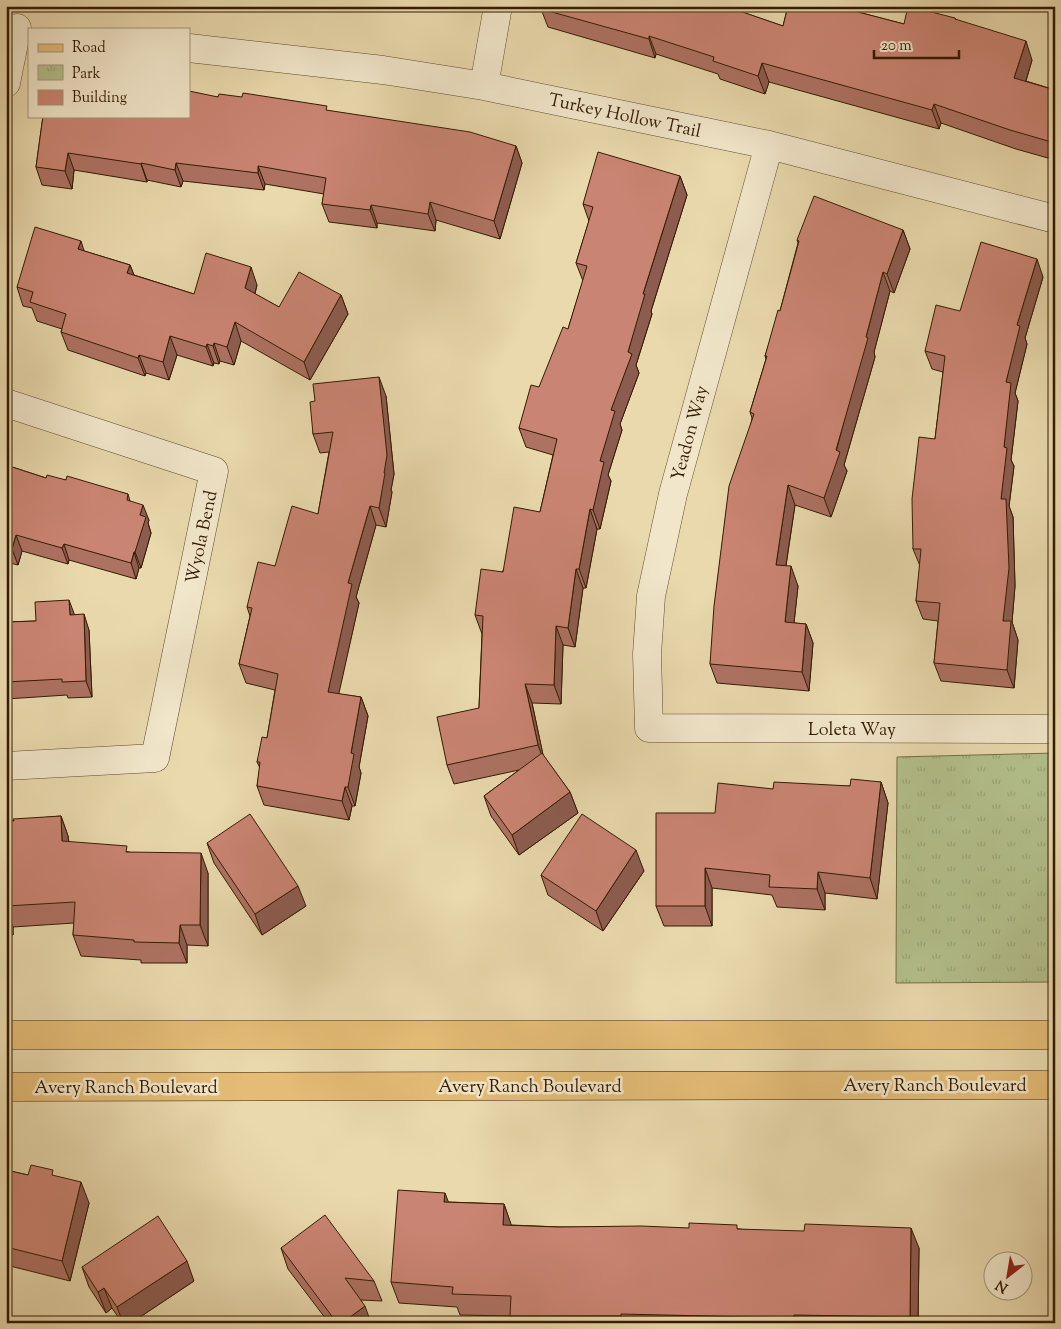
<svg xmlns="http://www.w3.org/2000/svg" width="1061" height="1329" viewBox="0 0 1061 1329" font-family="'Sorts Mill Goudy',serif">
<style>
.park{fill:url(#park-tufts);stroke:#736e46}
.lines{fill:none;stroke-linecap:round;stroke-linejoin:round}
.minor-casing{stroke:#604a2b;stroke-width:29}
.major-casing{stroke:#331b00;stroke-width:29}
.minor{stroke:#f1e6ca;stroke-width:28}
.major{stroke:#e4bc76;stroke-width:28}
.wall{fill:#ae7263;stroke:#331b00}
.shaded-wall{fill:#8d5c50;stroke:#331b00}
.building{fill:#ca8473;stroke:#331b00}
.labels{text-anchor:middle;stroke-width:5;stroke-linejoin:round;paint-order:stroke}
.street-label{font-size:18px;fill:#331b00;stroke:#f1e6ca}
</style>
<defs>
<pattern id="park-tufts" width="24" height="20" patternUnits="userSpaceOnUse" patternTransform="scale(1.25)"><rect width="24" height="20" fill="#b3c08c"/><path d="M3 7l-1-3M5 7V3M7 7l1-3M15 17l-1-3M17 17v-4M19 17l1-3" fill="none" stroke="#9aa477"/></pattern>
</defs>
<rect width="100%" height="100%" fill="#e9d9ad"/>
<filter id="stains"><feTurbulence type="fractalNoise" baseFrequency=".004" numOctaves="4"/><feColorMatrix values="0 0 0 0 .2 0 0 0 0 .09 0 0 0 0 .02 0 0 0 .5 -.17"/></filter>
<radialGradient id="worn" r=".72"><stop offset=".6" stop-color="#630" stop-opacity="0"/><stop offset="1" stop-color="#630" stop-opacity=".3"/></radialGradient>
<path class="park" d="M1055,753V982L896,983L897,757Z"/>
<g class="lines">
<g class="minor-casing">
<path id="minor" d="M189,48L383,70L484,86L769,145L1055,219
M6,83L17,28
M484,86L498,6
M769,145L673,494L651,596L647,654L649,728L1055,729
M6,403L214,471L155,758L6,766"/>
</g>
<g class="major-casing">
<path id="major" d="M6,1035H1055
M6,1087L1055,1085"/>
</g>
<use href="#minor" class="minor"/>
<use href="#major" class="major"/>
</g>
<path class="wall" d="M426,6H443V9Z
M788,6H850V10L904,24L955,18L956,20L1032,60L1026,81L1055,90V160L1016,149L941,123L939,129L769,82L765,94L720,79L718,74L656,54L655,58L548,27L541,9L730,8L783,26Z
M218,97L329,111L516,146L522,163L500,239L436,220L435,231L377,223V228L329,222L322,204L324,194L265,184L264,190L183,181L181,187L147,180V182L74,170L72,189L42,185L36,167L43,116Z
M680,176L687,195L651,311L652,314L636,365L639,373L620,424L622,430L608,475L611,481L600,529H597L586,588H583L575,647L563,645L561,704L532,703L543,755L570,792L578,813L519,855L491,816L484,796L519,770L454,784L447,765L479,708L482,634L475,615L540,512L553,455L526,447L519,428L568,329L583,281L576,263L589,221L583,204Z
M903,230L910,249L894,293L890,291L874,352L875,357L844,465L847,471L831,517L795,505L786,566L798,586L794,623L806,624L813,643L809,691L717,683L710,664L752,418L750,412L766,359L765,356L780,311L798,243L797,240Z
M84,251L130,265L134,275L194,294L257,285L255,294L279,307L341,295L348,314L310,380L241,341L234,365L220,361L219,364L214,363L213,366L177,355L169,380L146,373L145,376L68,350L61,332L62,329L37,321L32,308L23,306L17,287Z
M1043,277L1025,338L1027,344L1015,393L1018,401L1011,460L1014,466L1009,506L1013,517L1015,586L1012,622L1018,640L1014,688L941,681L934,663L938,621L923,619L916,601L920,566L913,549L935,439L943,372L932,369L925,351L960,311Z
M386,396L394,474L391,490L392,492L386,527L376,525L356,597L359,603L338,694L361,697L368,716L359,767L361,773L355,806H352L349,820L264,805L257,786L260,768L257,762L267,738L275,690L246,683L239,664L250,616L247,607L275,566L318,514L329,452L320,453L313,434L315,401Z
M6,465L46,478L66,480L128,494L130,501L149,520L148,523L151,533L141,568H139L136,579L69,560L68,564L22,551L18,565L6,562Z
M75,615L89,630L92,697L68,698L67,695L6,699V622L36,621Z
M881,782L888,803L877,899L825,893V910L777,907L772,895L712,888V926H664L656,906L715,813L773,789L850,786Z
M61,816L68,836L69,842L129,852L208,873V946L187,945V963H141V960L81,956L73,935L74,923L13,927V935H6V821Z
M207,843L306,906L262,935L214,863Z
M644,871L603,931L548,895L541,875Z
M6,1170L28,1175L55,1176L89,1203L70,1281L6,1265Z
M448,1202L504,1204L511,1225L559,1227L739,1229L919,1248L918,1323H513L511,1316L460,1315L457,1307L399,1303L391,1282Z
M281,1248L374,1281L382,1301L361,1300L371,1323H329L288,1269Z
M82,1267L194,1281L131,1323H122L112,1308L106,1313L89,1287Z"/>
<path class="shaded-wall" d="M839,6H850L851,9L846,26L839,7Z
M649,36L656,54L655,58L649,39Z
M1026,41L1032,60L1021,97L1014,78Z
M762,63L769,82L765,94L758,76Z
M934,104L941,123L939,129L932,110Z
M516,146L522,163L500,239L494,221Z
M68,153L74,170L72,189L65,171Z
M141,163L147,180V182L141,164Z
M176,163L183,181L181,187L175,170Z
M258,166L265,184L264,190L258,173Z
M680,176L687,195L651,311L652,314L636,365L639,373L620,424L622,430L608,475L611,481L600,529L593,510L600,461L611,410L628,352L643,294Z
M430,202L436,220L435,231L428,214Z
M371,205L377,223V228L370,210Z
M903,230L910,249L894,293L887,274Z
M81,241L87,260L78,249Z
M1037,259L1043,277L1025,338L1027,344L1015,393L1018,401L1011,460L1014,466L1009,506L1013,517L1015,586L1012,622L1018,640L1014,688L1007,670L1003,621L1001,499L1004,447L1006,382L1017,325Z
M130,265L137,283L127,273Z
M251,267L257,285L251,307L245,288Z
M883,272L890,291L874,352L875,357L844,465L847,471L831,517L824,498Z
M341,295L348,314L310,380L304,362Z
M235,322L241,341L234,365L227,347Z
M170,336L177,355L169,380L163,362Z
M214,343L220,361L219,364L213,346Z
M207,344L214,363L213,366L206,347Z
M139,355L146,373L145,376L138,358Z
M379,377L386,396L394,474L391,490L392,492L386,527L379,508L384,473Z
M788,485L795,505L783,584L776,565Z
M143,505L149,520L148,523L151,533L141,568L135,552L140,515Z
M370,506L376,525L356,597L359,603L335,711L328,692L348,583Z
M590,509L597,529L586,588L579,569Z
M16,535L22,551L18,565L12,549Z
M64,544L69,560L68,564L62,548Z
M134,552L139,568L136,579L131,563Z
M791,566L798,586L792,641L785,622Z
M576,569L583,588L575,647L568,628Z
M69,600L75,616L70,615Z
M84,614L89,630L92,697L86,681Z
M806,624L813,643L809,691L802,672Z
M556,626L563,645L561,704L554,685Z
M525,684L532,703L545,764L538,745Z
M361,697L368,716L359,767L361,773L355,806L348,787L351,753Z
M881,782L888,803L877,899L870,878Z
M345,787L352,806L349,820L342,801Z
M570,792L578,813L519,855L512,835Z
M61,816L68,836L70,862L62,841Z
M636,850L644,871L603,931L596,911Z
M201,853L208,873V946L200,925Z
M705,868L712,888V926L705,906Z
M818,872L825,893V910L817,889Z
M298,886L306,906L262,935L255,914Z
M6,907L13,927V935L6,915Z
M180,925L187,945V963L179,943Z
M81,1182L89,1203L70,1281L62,1261Z
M445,1193L453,1214L444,1202Z
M504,1204L511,1224V1246L503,1225Z
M911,1228L919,1248L918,1323H912L910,1317Z
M187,1261L194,1281L131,1323H123L117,1307Z
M104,1288L112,1308L106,1313L98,1292Z
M365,1306L371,1323H342Z"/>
<path class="building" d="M542,6H725L783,26L788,6H839V7L904,24L908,6L955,18V19L1026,41L1014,78L1055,90V143L1010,130L934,104L932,110L762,63L758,76L713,61L714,57L649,36V39L541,9Z
M189,91L218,97L219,94L242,97L243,93L327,106L326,110L470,132L516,146L494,221L430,202L428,214L371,205L370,210L322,204L326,178L258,166V173L176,163L175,170L141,163V164L68,153L65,171L36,167L43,116H189Z
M598,152L680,176L643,294H645L628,352L632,354L611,410L615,411L600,461L604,462L593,510L590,509L579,569H576L568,628L556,626L554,685L525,684L538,745L447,765L437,717L479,708L483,616L475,615L481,569L503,572L514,507L540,512L557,439L519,428L531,385L539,387L563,327L568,329L587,266L576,263L593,207L583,204Z
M814,196L903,230L887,274L883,272L866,337L868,338L836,450L840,452L824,498L788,485L776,565L791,566L785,622L806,624L802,672L710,664L714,606L729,486L754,414L750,412L767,356H765L778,310L780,311L799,241L797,240Z
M35,227L81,241L78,249L130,265L127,273L194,294L206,253L251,267L245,288L279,307L299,272L341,295L304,362L235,322L227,347L214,343L213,346L207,344L206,347L170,336L163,362L139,355L138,358L61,332L66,314L30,302L33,292L17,287Z
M981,242L1037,259L1017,325L1020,326L1006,382L1011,383L1004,447L1007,448L1001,499H1006L1009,568L1003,621H1011L1007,670L934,663L940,603L916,601L921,549H913L912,499L919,437L935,439L945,356L925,351L936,305L960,311Z
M379,377L387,455L384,473H385L379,508L370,506L348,583L352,584L328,692L361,697L351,753L354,754L348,787H345L342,801L257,786L260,762H257L262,737L267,738L278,674L239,664L252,608L247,607L258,562L275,566L292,506L318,514L333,432L313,434L310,402L315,401L313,384Z
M6,465L46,478L47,475L66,480L67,476L128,494L127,500L143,505L140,515L146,517L135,552H134L131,563L64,544L62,548L16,535L12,549L6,547Z
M69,600L70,615L84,614L86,681L62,682V679L6,682V622L36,621L35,602Z
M542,753L570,792L512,835L484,796Z
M851,779L881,782L870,878L818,872L817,889L769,887L770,875L705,868V906H656V813H715L718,783L773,789L774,782L850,786Z
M250,814L298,886L255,914L207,843Z
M582,814L636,850L596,911L541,875Z
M61,816L62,841L127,846L126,852L201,853L200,925H180L179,943L134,942V940L73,935L75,902L6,906V821H14L13,819Z
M31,1165L53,1170L52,1175L81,1182L62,1261L6,1247V1170L28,1175Z
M398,1190L445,1193L444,1202L504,1204L503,1225L559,1227L641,1226L689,1228V1223L737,1225V1229L804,1231L805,1224L911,1228L910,1317L794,1315V1318L621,1314V1316H510L511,1296L452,1294L453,1287L391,1282Z
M325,1215L374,1281L345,1278L365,1306L342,1323H337L281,1248Z
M158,1216L187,1261L117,1307L104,1288L98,1292L82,1267Z"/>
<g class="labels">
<g class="street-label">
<text transform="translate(625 115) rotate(12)" y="6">Turkey Hollow Trail</text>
<text transform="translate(689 433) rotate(-75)" y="6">Yeadon Way</text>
<text transform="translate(201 537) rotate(-78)" y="6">Wyola Bend</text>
<text x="852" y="735">Loleta Way</text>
<text x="935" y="1091">Avery Ranch Boulevard</text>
<text x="530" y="1092">Avery Ranch Boulevard</text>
<text x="126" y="1093">Avery Ranch Boulevard</text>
</g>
</g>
<rect width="1061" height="1329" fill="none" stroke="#e9d9ad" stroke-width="25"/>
<rect x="8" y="8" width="1046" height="1314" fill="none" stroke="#331b00" stroke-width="2.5"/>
<rect x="12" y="12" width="1036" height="1304" fill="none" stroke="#331b00"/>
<rect x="28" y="28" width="162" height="90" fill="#f1e6ca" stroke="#a59579"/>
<rect x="38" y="44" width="25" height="8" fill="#e4bc76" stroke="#a59579"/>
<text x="72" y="52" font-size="15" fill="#331b00">Road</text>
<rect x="38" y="65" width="25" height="15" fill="url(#park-tufts)" stroke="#a59579"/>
<text x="72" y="78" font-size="15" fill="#331b00">Park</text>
<rect x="38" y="90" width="25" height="15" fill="#ca8473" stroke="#a59579"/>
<text x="72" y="102" font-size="15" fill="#331b00">Building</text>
<g transform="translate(1008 1276) rotate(211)"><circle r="24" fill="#f1e6ca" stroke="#a59579"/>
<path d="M0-4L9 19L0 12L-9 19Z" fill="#8f2418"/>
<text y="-8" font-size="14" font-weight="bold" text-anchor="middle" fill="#331b00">N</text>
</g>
<path d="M874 50v8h85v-8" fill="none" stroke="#331b00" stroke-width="2.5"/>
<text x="881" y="50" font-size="15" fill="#331b00" stroke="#f1e6ca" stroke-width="4" paint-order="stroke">20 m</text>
<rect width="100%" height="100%" filter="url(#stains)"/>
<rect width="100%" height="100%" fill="url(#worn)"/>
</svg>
